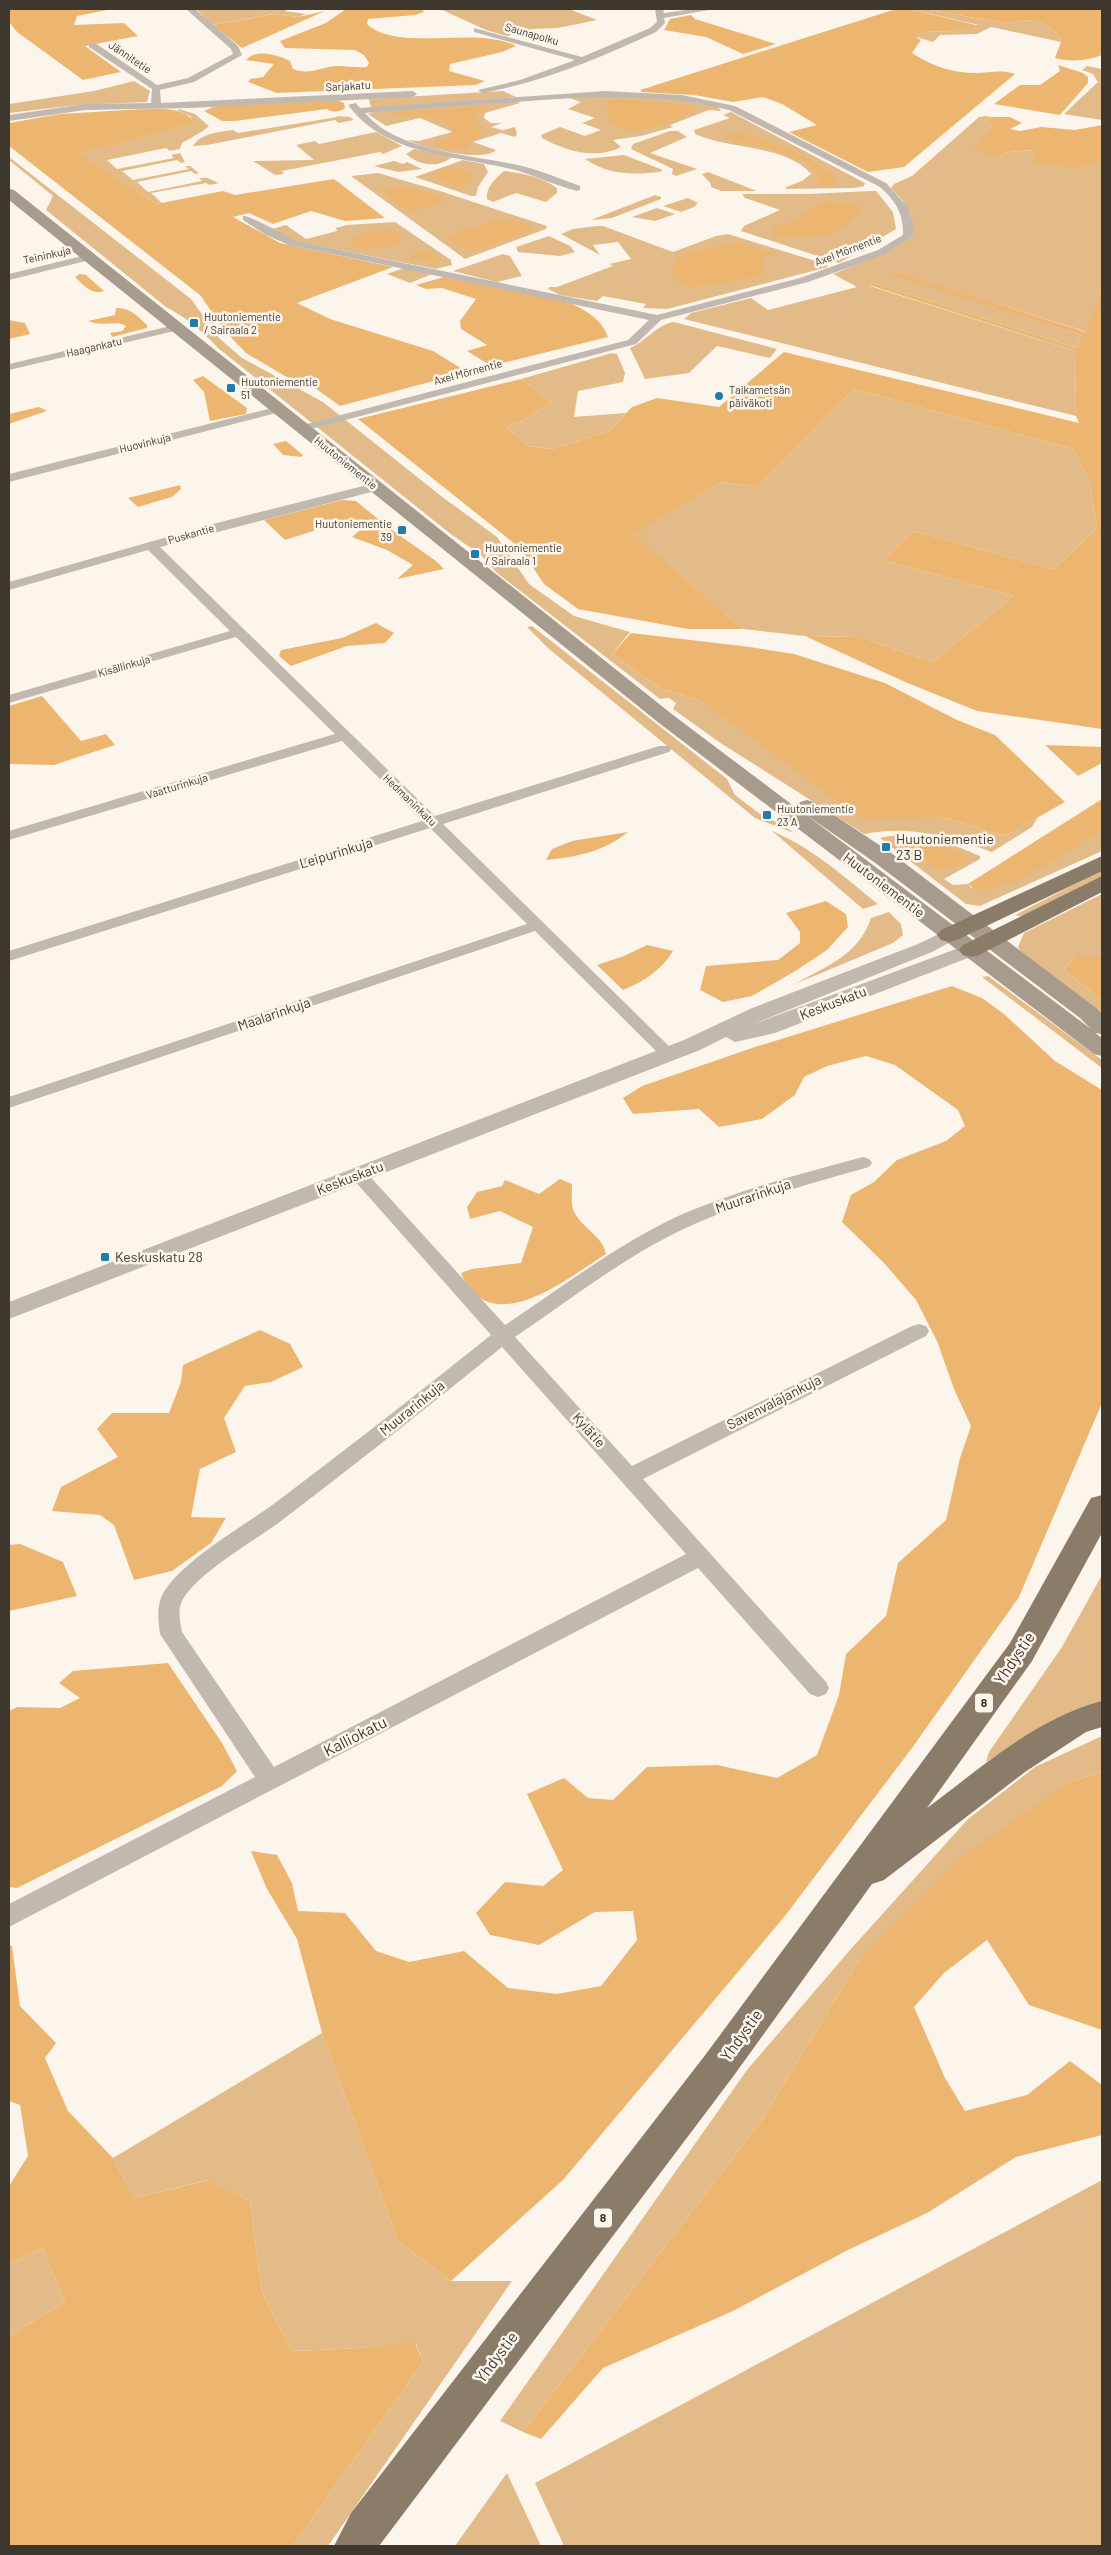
<svg xmlns="http://www.w3.org/2000/svg" width="1111" height="2555" viewBox="0 0 1111 2555" font-family="Barlow,sans-serif">
<style>
.green{fill:#e3bb89}
.forest{fill:#ecb671}
.lines{fill:none;stroke-linecap:round;stroke-linejoin:round}
.minor{fill:#c1b9af;fill-rule:evenodd}
.tertiary{fill:#c1b9af;fill-rule:evenodd}
.secondary{fill:#a69b8d;fill-rule:evenodd}
.trunk{fill:#8b7c6a;fill-rule:evenodd}
.poi-dot{fill:#1e7daa;stroke:#fcf5ec;stroke-width:2}
.labels{text-anchor:middle;stroke-width:5;stroke-linejoin:round;paint-order:stroke}
.far-street-label{font-size:11px;fill:#3e372e;stroke:#fcf5ec}
.far-poi-label{font-size:11px;fill:#3e372e;stroke:#fcf5ec;text-anchor:start}
.shield{fill:#fcf5ec;stroke:#777067;stroke-width:1}
.shield-label{font-size:12px;font-weight:bold;fill:#3e372e}
.poi-label{font-size:14px;fill:#3e372e;stroke:#fcf5ec;text-anchor:start}
.street-label{font-size:14px;fill:#3e372e;stroke:#fcf5ec}
.near-street-label{font-size:16px;fill:#3e372e;stroke:#fcf5ec}
</style>
<rect width="100%" height="100%" fill="#fcf5ec"/>
<path class="green" d="M196,9H287L285,11L306,14L298,17L273,14L213,25Z
M440,9H569L597,20L558,28L533,29L507,36L486,30Z
M896,9H924L1004,23L1030,20L1047,25L1062,39L1061,42L991,27L977,34L940,35L933,42L916,37L923,32L952,31L979,25L913,10Z
M1087,66L1102,69V120L1064,114L1098,82L1093,74L1082,70Z
M134,81L150,91L147,102L77,105L9,113V104L94,91Z
M503,91L516,97L371,108L369,99Z
M640,96L673,99L718,107L721,111L709,110L670,125L673,127L641,136L613,140L621,147C596,160 565,151 542,138L541,135L560,127L585,136L601,130L582,123L595,118L568,109L581,102L567,97Z
M513,100L520,103L485,113L484,118L491,123H502L491,127L503,130L515,127L517,134L515,137L501,133L473,142L496,150C484,163 422,148 408,140L419,141L452,132L420,118L386,126L368,114L375,112Z
M179,109L195,114L209,126L203,131L182,143L180,149L170,151L166,148L107,160L117,169L174,158L171,155L180,153L185,162L181,163L177,160L122,171L133,180L189,169L185,166H190L199,173L195,174L191,171L137,182L148,192L202,181L199,178H207L219,183L210,185L206,183L151,193L162,203L156,204L78,154L193,123L190,116L177,110Z
M731,112L865,183L864,186L855,188L786,189V187L802,181L811,174C785,144 729,150 695,134L694,130L730,118L723,115Z
M336,116L350,117L354,120L339,123L335,120L207,145L193,146C201,133 219,132 233,130L238,133L338,117Z
M985,116L992,117L986,121L994,127L997,158L1009,152L1035,150L1033,163L1102,160V290L1087,332L894,272L891,273L1081,335L1077,348L874,283L870,286L1075,351L1076,416L684,319L691,313L751,298L768,310L857,287L833,274L882,254L912,235C916,214 906,203 891,188L894,184L912,176L979,117Z
M670,131H678L687,137L650,153L697,169L676,176L672,174L673,169L631,149L633,144Z
M376,132L402,146L383,154L380,152L282,171L284,174L275,175L253,161L314,160L296,145L315,141L319,144Z
M414,149L452,157C438,169 418,165 406,154Z
M624,155L663,170L660,172C634,175 608,175 585,159Z
M9,157L191,299L219,338L242,358L323,402L441,496L497,537L529,584L574,616L630,632L612,654L660,688L701,701L751,735L907,816L942,817L1005,836L1038,817L1032,827L992,852C946,836 913,825 864,834L719,742L673,709L676,703L669,698L660,699L497,573L480,554L452,535L218,348C202,331 187,318 166,307L46,210L53,196L9,160Z
M463,160L484,164L488,172L478,187L476,196H471L415,177Z
M394,161L403,164L407,162L422,169L398,172L374,166Z
M504,171C522,173 542,177 557,188V193L546,202L516,193L493,202L487,199C485,188 496,178 504,171Z
M708,172L757,191H721L711,187V184L702,174Z
M378,173L440,191L547,226L546,229L465,259L351,176Z
M870,191H876L893,212L896,229L839,263L741,231L744,226L780,210L745,198L742,194H808Z
M655,195L661,197V199L612,218L591,220Z
M688,198L698,203L694,207L681,212L663,206Z
M657,208L675,214L655,221L632,217Z
M395,222L451,260L452,265L436,269L294,241L272,229L286,225L306,239L337,231L336,228L347,225Z
M597,226H603L673,252L716,236L728,234L825,264L828,267L667,309L643,308L646,304L603,296L597,301L560,295L548,289L549,287H557L613,266L609,264L631,259L618,242L593,245L600,255L561,234L573,229Z
M549,236L570,246L575,252L560,256L518,252L516,247Z
M503,254L510,256L522,276L497,282L453,271Z
M404,268L432,274L410,283L387,274Z
M673,322H674L777,349L770,358L717,346L689,373L645,379L630,348C646,341 657,325 673,322Z
M612,353L617,354L625,373L623,382L578,391L574,417L626,413L609,431L553,449L528,446L506,427L522,421L552,402L521,379Z
M854,389L1073,449L1089,480L1097,528L1054,569L914,531L883,560L1014,596L932,662L860,637L805,636L743,629L633,535L720,482L757,487Z
M532,626L727,779L735,795L768,820L777,821L794,833L755,818L549,649L527,627Z
M772,831C813,848 844,877 878,904L863,909Z
M1102,831V851L980,906L966,904L880,838C912,829 951,843 980,856V859L944,879L953,885L968,884L971,888Z
M1102,870V878L1024,917L1015,915Z
M1102,894V957H1074L1064,970L1102,1000V1018L1023,955L1018,947L1024,933Z
M889,912L901,924L903,935L893,943L795,984C826,966 859,955 871,918Z
M988,976L1102,1060V1068L982,977Z
M1102,1575V1704L1033,1734L986,1762L989,1752L1062,1647Z
M1102,1736V1772L1069,1782L858,1962L762,2120L523,2432L500,2421L747,2070L850,1950L968,1819L1035,1767Z
M322,2033L398,2241L451,2281H512L328,2546H293L423,2362L416,2343L361,2348L292,2351L262,2292L250,2201L208,2180L134,2198L113,2158Z
M1102,2180V2546H564L535,2483Z
M42,2248L65,2302L9,2336V2264Z
M507,2473L541,2546H455Z"/>
<path class="forest" d="M9,9H112L77,16L74,25L124,23L138,36L85,46L121,72L83,80L17,32L9,22Z
M346,9H422L424,12L415,15L368,19L367,24C397,53 477,25 516,46L502,52L450,64L449,71L485,81L475,85L277,93L248,82L250,79L263,77L274,64L246,60C257,48 278,55 290,61L293,69C310,76 322,66 339,66C348,66 357,68 367,67L369,63L364,55L355,50L285,48L280,41L326,23Z
M896,9L913,10L980,26L952,31L923,32L916,37L921,40L912,53C931,66 953,73 976,73C989,73 1001,69 1015,74L904,167L868,172L789,132L817,125L782,104L763,97L733,102L694,95L642,92L640,90Z
M924,9H1102V55C1088,61 1069,62 1055,58L1062,39L1047,25L1030,20L1004,23Z
M325,11L242,48L213,25L274,14L298,17Z
M691,15L695,19L776,44L743,54L706,37L664,30L670,19Z
M1058,65L1083,73L1088,77V83L1060,115L994,104L1020,85H1040L1060,71Z
M616,99L690,105L700,109C674,119 635,142 609,123L606,101Z
M337,100L344,103L345,108C340,112 333,113 327,109L235,121H222L204,111L215,106Z
M478,106L489,108L473,115L482,128L479,136L465,149L438,147L433,143L454,136C454,112 409,120 392,115L393,112Z
M127,110C146,110 184,103 194,123L79,154L156,204L223,191L235,195L334,179L385,218L345,221L311,211L273,224L249,213L233,217L280,243L393,267L297,303L330,319L433,351L467,372L340,406L315,388L285,376L246,353L225,331L200,295L9,146V123L60,114Z
M992,117H1010L1022,123L1010,129L1020,131L1041,127L1075,130L1102,125V160L1077,168L1033,163L1034,150L1009,152L997,158L973,149L994,127L986,121Z
M739,133C774,140 803,155 833,173L836,183L833,186H820L817,182L819,174L804,161L777,151L726,139L724,135Z
M457,168L468,171L474,179L463,187C451,186 442,182 433,175L444,169Z
M410,186L446,199L440,203L412,212C401,206 388,201 381,190Z
M827,201L856,204L863,209C839,241 809,238 772,236L774,227L796,220L810,209Z
M493,221C505,221 525,218 533,229C517,236 477,254 460,248C456,246 451,242 447,239L451,234Z
M385,230L397,231L402,236V241C387,252 369,248 351,246L353,238L366,232Z
M738,242L780,255L762,258L763,274L756,277L688,288L676,282L672,273L675,260L686,253Z
M427,251L442,259L438,263L409,259L416,252Z
M893,271L1086,332L1102,290V729L977,711L905,682L805,636L860,637L932,662L1014,596L883,560L914,531L1054,569L1097,528L1089,480L1073,449L854,389L757,487L720,482L634,535L743,629H688L578,609L544,584L520,548L358,419L521,379L552,402L522,421L506,427L528,446L553,449L609,431L632,407L657,398L719,407L784,352L1079,423L1076,416L1075,351L869,285L874,283L1077,348L1081,335L890,274Z
M80,274L86,275L104,291C92,295 84,286 75,277Z
M444,277L567,302C583,308 602,319 608,337L491,366L467,351L487,345L461,329L460,321L476,299L442,288L426,289L416,285Z
M116,308C129,307 138,316 147,325V328L112,337L110,333L122,331L126,326C117,320 101,327 88,321L115,315Z
M9,320L25,323L30,334L9,339Z
M203,376L247,408L246,414L210,421L204,392L193,380Z
M39,407L47,411L9,424V414Z
M286,441L303,455L301,457L283,455L273,444Z
M180,485L181,489L172,497L138,507L128,498Z
M342,500L356,501L389,528L436,561L444,569L397,579L413,565L387,550L352,537L361,529L339,523L285,540L264,520Z
M376,623L394,633L385,643L347,646L291,666L279,656L281,650L342,638Z
M631,633L750,647L794,654L885,683L957,720L995,735L1065,802L1005,836L942,817L862,819L701,701L660,688L612,654Z
M42,696L81,741L106,734L115,745L54,765L9,764V706Z
M1045,745L1102,747V763L1078,776Z
M1102,799V831C1077,843 991,909 968,884Z
M628,832C604,852 576,857 546,860L552,849L572,841Z
M918,839L956,850L970,860L939,871L896,842Z
M826,901L846,914L848,927L827,950L797,970L752,996L723,1002L700,990L706,966L778,960L800,943V932L786,913Z
M647,945L673,951C662,970 643,982 623,990L597,965L624,956Z
M1074,957H1102V1000L1064,970Z
M952,986L982,998L1004,1014L1055,1061L1102,1090V1403L1019,1597L912,1748L785,1916L563,2180L451,2281L398,2241L322,2033L297,1939L267,1889L251,1851L277,1855L292,1883L298,1911L345,1913L376,1951L409,1962L464,1951L508,1988L557,1994L601,1986L637,1940L633,1911L595,1912L539,1945L490,1935L476,1913L505,1882L543,1886L563,1870L527,1794L564,1778L588,1798L613,1800L647,1767L717,1765L777,1778L817,1755L839,1695L846,1654L886,1616L898,1563L946,1520L960,1458L971,1426L954,1389L937,1341L916,1300L884,1263L842,1222L851,1195L874,1182L897,1160L946,1141L965,1126L958,1110L895,1065L866,1056L827,1066L804,1077L795,1095L762,1119L719,1127L699,1109L633,1114L623,1098L642,1086L752,1048Z
M560,1179L572,1184C572,1192 571,1202 573,1209C580,1228 603,1235 606,1254C566,1279 491,1342 461,1273L472,1269L521,1263L533,1227L500,1211L470,1219L467,1207L477,1192L502,1186L505,1180L539,1194Z
M260,1330L290,1344L303,1367L271,1382L245,1386L224,1418L236,1452L200,1469L191,1517L226,1518L211,1543L172,1571L134,1580L114,1525L100,1515L52,1511L61,1487L118,1457L97,1429L112,1413H169L181,1382L183,1365Z
M20,1544L63,1562L77,1596L9,1611V1545Z
M168,1663L222,1743L237,1771L222,1786L17,1888L9,1887V1711L17,1707L60,1708L80,1698L59,1683L73,1671Z
M1102,1772V2030L1029,2005L987,1940L944,1973L914,2007L945,2078L965,2111L1027,2095L1070,2061L1102,2085V2135L1016,2157L927,2213L848,2250L733,2311L603,2368L541,2439L523,2432L762,2120L858,1962L969,1851L1069,1782Z
M9,1945L12,1946L20,2006L56,2043L45,2058L68,2111L113,2158L134,2198L209,2180L250,2201L262,2292L292,2351L361,2348L415,2342L423,2362L293,2546H9V2336L65,2302L42,2248L9,2264V2186L28,2156L20,2105L9,2101Z"/>
<g class="lines">
<path class="minor" d="M186,9H195L238,46L242,55L194,82L160,90L161,103L413,91L417,94L413,97L190,108L85,110L9,121V115L85,104L151,103L152,89L89,47V43H95L157,85L188,78L233,54L231,49Z
M655,9H663L664,13L694,9H714L664,18L665,23L656,32C600,58 543,82 482,93L478,90L520,80L575,60L474,32V28L582,57L650,28L657,22Z
M605,91L682,95L735,106L886,183L908,207L913,221V236L886,254L808,282L661,320L636,344L307,430H299V426L628,340L649,320L289,245L266,235L243,220V216C250,215 286,236 296,241L657,315L800,278L878,250L903,235C904,214 895,200 880,187L729,110C659,92 588,96 517,102C466,105 415,109 365,113C397,152 475,155 522,166C542,171 561,179 580,186V190L577,191C557,186 538,177 519,171C460,155 388,158 348,105L356,103L360,108Z
M90,254L94,255V259L9,280V274Z
M179,324L183,325V329L9,370V364Z
M280,406L286,409L284,411L9,482V474Z
M375,483L381,487L379,490L160,547L435,816L659,746H669L671,749L669,752L443,824L677,1054L675,1058H663L535,931L9,1108V1097L527,924L430,828L9,961V951L422,821L342,741L9,840V831L335,734L236,637L9,703V695L230,631L148,550L9,590V582L213,524Z
M863,1157L869,1159L872,1163L869,1167C812,1183 754,1199 699,1222C633,1250 574,1297 515,1337L632,1466L912,1326L919,1324L926,1326L929,1331L926,1336L643,1479L826,1682L829,1688L826,1694L818,1697L810,1694L698,1568L9,1927V1904L255,1777L160,1634C158,1619 156,1604 165,1590C189,1556 241,1528 275,1503C348,1448 420,1392 491,1335L353,1179L350,1175L353,1171H365L505,1325C563,1287 621,1241 685,1213C743,1189 803,1173 863,1157ZM502,1347L686,1554L274,1767L182,1632C180,1621 177,1609 183,1599C200,1571 254,1541 281,1521C356,1464 429,1406 502,1347Z"/>
<path class="tertiary" d="M949,929L956,931L959,935L956,939L932,952L751,1025L964,946H978L981,950L978,954L775,1033L735,1042L726,1037L700,1050L9,1319V1302L684,1040L750,1009L918,944Z"/>
<path class="secondary" d="M9,189L14,190L673,715L799,810L797,806L800,802L807,800L814,802L890,852L1096,1008L1102,1014V1034L1095,1033L1102,1038V1056L1094,1054L659,723L9,200ZM805,814L874,862L1080,1018L1091,1029Z"/>
<path class="trunk" d="M1102,856V871L957,940L949,942L941,940L937,935L941,930Z
M1102,876V892L979,955L971,957L963,955L959,950L963,945Z
M1102,1495V1533L1032,1661L927,1808C981,1768 1036,1718 1102,1701V1727L1086,1732L1025,1772L884,1880L872,1884L732,2078L379,2546H334L351,2513L706,2054L1010,1643L1091,1498Z"/>
</g>
<g class="poi-dot">
<rect x="189" y="318" width="10" height="10" rx="2.5"/>
<rect x="226" y="383" width="10" height="10" rx="2.5"/>
<circle cx="719" cy="396" r="5"/>
<rect x="397" y="525" width="10" height="10" rx="2.5"/>
<rect x="470" y="549" width="10" height="10" rx="2.5"/>
<rect x="762" y="810" width="10" height="10" rx="2.5"/>
<rect x="881" y="842" width="10" height="10" rx="2.5"/>
<rect x="100" y="1252" width="10" height="10" rx="2.5"/>
</g>
<g class="labels">
<g class="far-street-label">
<text transform="translate(532 34) rotate(16)" y="4">Saunapolku</text>
<text transform="translate(130 57) rotate(34)" y="4">Jännitetie</text>
<text transform="translate(348 86) rotate(-3)" y="4">Sarjakatu</text>
<text transform="translate(848 250) rotate(-21)" y="4">Axel Mörnentie</text>
<text transform="translate(47 255) rotate(-13)" y="4">Teininkuja</text>
<text transform="translate(94 347) rotate(-13)" y="4">Haagankatu</text>
<text transform="translate(468 372) rotate(-15)" y="4">Axel Mörnentie</text>
<text transform="translate(145 443) rotate(-14)" y="4">Huovinkuja</text>
<text transform="translate(346 463) rotate(39)" y="4">Huutoniementie</text>
<text transform="translate(191 534) rotate(-16)" y="4">Puskantie</text>
<text transform="translate(124 666) rotate(-16)" y="4">Kisällinkuja</text>
<text transform="translate(177 786) rotate(-17)" y="4">Vaatturinkuja</text>
<text transform="translate(410 800) rotate(44)" y="4">Hedmaninkatu</text>
</g>
<g class="far-poi-label">
<text x="204" y="321">Huutoniementie<tspan x="204" dy="13">/ Sairaala 2</tspan></text>
<text x="241" y="386">Huutoniementie<tspan x="241" dy="13">51</tspan></text>
<text x="729" y="394">Taikametsän<tspan x="729" dy="13">päiväkoti</tspan></text>
<text x="392" y="528" text-anchor="end">Huutoniementie<tspan x="392" dy="13">39</tspan></text>
<text x="485" y="552">Huutoniementie<tspan x="485" dy="13">/ Sairaala 1</tspan></text>
<text x="777" y="813">Huutoniementie<tspan x="777" dy="13">23 A</tspan></text>
</g>
<g class="shield">
<rect x="975" y="1693.5" width="18" height="19" rx="4"/>
<rect x="594" y="2208.5" width="18" height="19" rx="4"/>
</g>
<g class="shield-label">
<text x="984" y="1707">8</text>
<text x="603" y="2222">8</text>
</g>
<g class="poi-label">
<text x="896" y="844">Huutoniementie<tspan x="896" dy="16">23 B</tspan></text>
<text x="115" y="1262">Keskuskatu 28</text>
</g>
<g class="street-label">
<text transform="translate(336 853) rotate(-17)" y="5">Leipurinkuja</text>
<text transform="translate(884 885) rotate(37)" y="5">Huutoniementie</text>
<text transform="translate(833 1003) rotate(-21)" y="5">Keskuskatu</text>
<text transform="translate(274 1014) rotate(-19)" y="5">Maalarinkuja</text>
<text transform="translate(350 1178) rotate(-21)" y="5">Keskuskatu</text>
<text transform="translate(753 1196) rotate(-19)" y="5">Muurarinkuja</text>
<text transform="translate(774 1402) rotate(-27)" y="5">Savenvalajankuja</text>
<text transform="translate(412 1408) rotate(-39)" y="5">Muurarinkuja</text>
<text transform="translate(589 1430) rotate(48)" y="5">Kylätie</text>
</g>
<g class="near-street-label">
<text transform="translate(1014 1658) rotate(-56)" y="6">Yhdystie</text>
<text transform="translate(355 1736) rotate(-27)" y="6">Kalliokatu</text>
<text transform="translate(741 2035) rotate(-54)" y="6">Yhdystie</text>
<text transform="translate(496 2357) rotate(-53)" y="6">Yhdystie</text>
</g>
</g>
<rect width="1111" height="2555" fill="none" stroke="#3e372e" stroke-width="20"/>
</svg>
